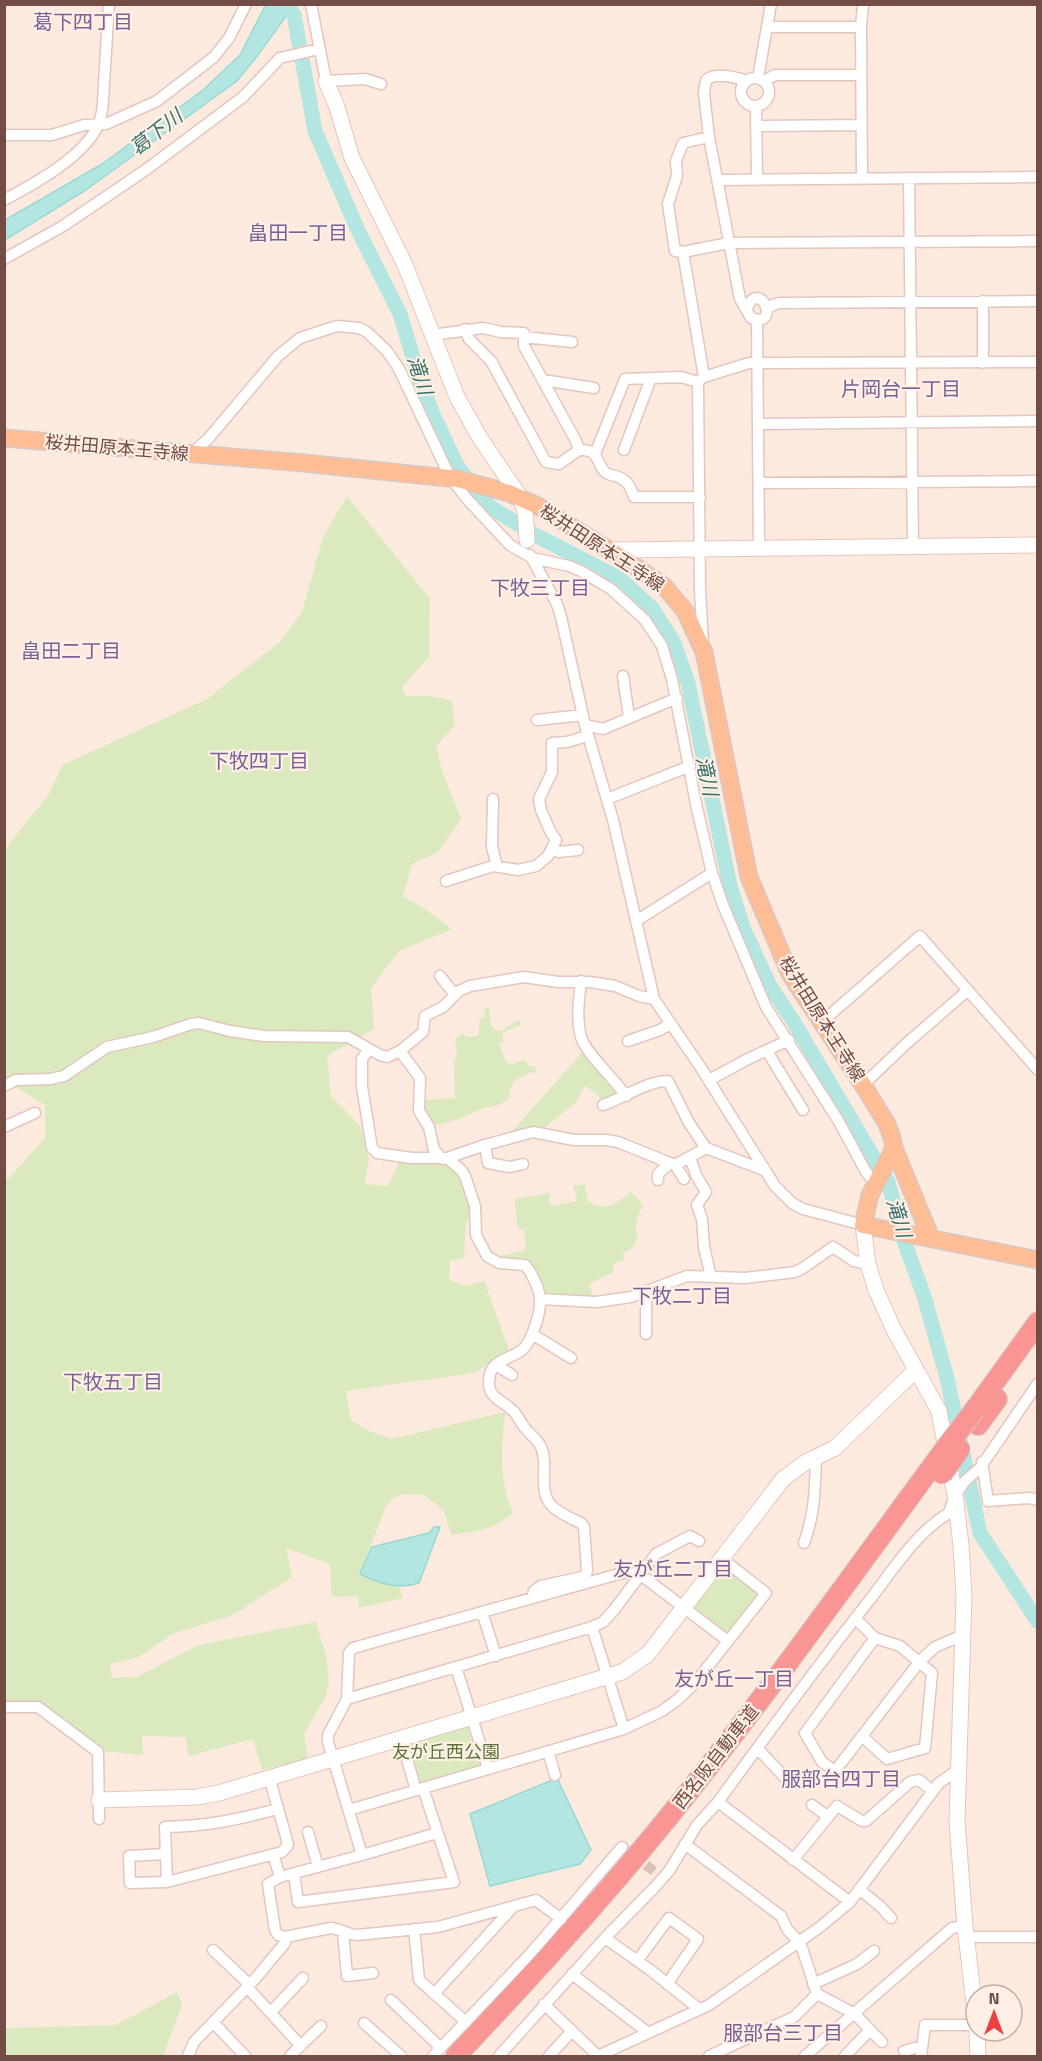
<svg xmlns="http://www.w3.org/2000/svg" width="1042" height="2061" viewBox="0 0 1042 2061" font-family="'Titillium Web','Noto Sans JP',sans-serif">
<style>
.green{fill:#daeabe}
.water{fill:#b3e6e1;stroke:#99d8d3;stroke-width:1.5}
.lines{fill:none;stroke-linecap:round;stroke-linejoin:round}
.river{stroke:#b3e6e1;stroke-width:15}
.street-tunnel{stroke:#dac2b9;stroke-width:10;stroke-dasharray:10 5;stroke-linecap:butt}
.street-casing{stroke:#e3c6be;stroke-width:13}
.secondary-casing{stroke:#e8c5bb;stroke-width:17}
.primary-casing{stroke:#d5c9c8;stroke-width:19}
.highway-casing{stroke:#d5c9c8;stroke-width:22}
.street{stroke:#fff;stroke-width:10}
.secondary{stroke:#fff;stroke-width:15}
.primary{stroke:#febd95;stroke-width:16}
.highway{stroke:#f99593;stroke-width:20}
.highway-bridge-casing{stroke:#d5c9c8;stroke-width:22;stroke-linecap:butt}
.highway-bridge{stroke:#f99593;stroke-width:20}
.labels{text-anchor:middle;stroke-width:4.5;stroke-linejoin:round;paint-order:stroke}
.street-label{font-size:18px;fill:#734c46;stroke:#ffefe5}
.park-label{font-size:18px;fill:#5a743c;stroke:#ffefe5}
.neighbourhood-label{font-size:20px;fill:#786197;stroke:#ffefe5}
.water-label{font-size:20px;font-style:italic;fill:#38736e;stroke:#ffefe5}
</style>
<rect width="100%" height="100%" fill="#fdeadf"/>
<path class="green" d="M347,496L430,599L429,657L402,687L406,696H430L452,701L455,725L436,746L442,771L461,819L438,852L412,864L403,896L425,909L452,929L399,951L371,988L374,1029L327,1056L331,1096L360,1126L369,1159L365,1184L388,1186L400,1160C419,1160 453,1157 462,1179C464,1184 463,1189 465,1193C472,1207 472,1204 472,1220L466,1221L464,1258L450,1260L449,1280L465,1286L484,1281L509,1350L474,1373L346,1391L351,1420L369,1431L391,1439L505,1412C502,1444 498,1482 513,1512C498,1529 473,1532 451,1535L444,1511L424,1495L402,1494L394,1498L386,1506L360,1574L375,1582L400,1587L403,1598L359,1608L357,1596L332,1597L330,1564L286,1548L292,1577L231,1616L174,1633L139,1657L110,1664L112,1678L137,1677L198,1645L316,1622L326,1656L329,1681L326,1696L304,1734L308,1759L262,1770L253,1739L189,1756L185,1737L142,1736L143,1755L102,1751L37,1702L5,1703V1177L8,1179L45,1138V1105L5,1081V849L49,794L62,765L207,699L281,641L302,612L323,537Z
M489,1008L491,1025L495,1030L500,1031L519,1020L521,1025L502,1033L504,1041L499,1044L506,1062L512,1064L524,1060L529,1066H535L536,1072C527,1073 516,1077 512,1085C509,1092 511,1097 504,1102C496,1108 485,1106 477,1111C462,1118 448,1124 431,1125L423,1114V1100L455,1098L454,1063L457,1052L455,1040L462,1033L467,1037L478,1036L480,1019L485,1016L484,1009Z
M584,1050L622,1094L602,1101L596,1093L585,1086L576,1102L542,1130L509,1135Z
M585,1184L588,1202C609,1212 615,1204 631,1192C651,1210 637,1207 636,1226C635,1229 637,1232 637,1235C638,1245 630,1249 623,1254L624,1259L613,1265L614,1272L589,1284L593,1298L541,1297L528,1265L495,1257L523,1251L526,1247L524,1230L517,1227L515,1199L549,1193L550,1206L577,1201L573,1186Z
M726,1566L762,1594L734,1630L722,1632L693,1609Z
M466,1722L480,1765L418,1784L405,1741Z
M177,1992L182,2005L163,2056H5V2028L116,2025Z"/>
<path class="water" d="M266,4L294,5L258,55L237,81L83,192L5,240V220L102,164L203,90L240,55Z
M434,1527H440L419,1583C399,1590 379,1584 360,1574L372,1547L429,1533Z
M557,1778L591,1850L580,1864L490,1886L470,1814Z"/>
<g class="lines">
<path class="river" d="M287,4L294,15L315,131L357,228L400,314L419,377L432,412L457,466L489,506L535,535L619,578L652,608L673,641L688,683L730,886L744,930L769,984L795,1024L888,1182L905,1244L924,1296L947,1378L980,1533L1038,1622"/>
<path class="street-tunnel" d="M622,1847L663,1878"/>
<g class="street-casing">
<path id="street" d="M311,4L326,81L365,79L381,84
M768,27H861
M758,78L771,4
M741 92a14 14 0 1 1 28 0a14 14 0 1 1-28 0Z
M764,81L775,75H861
M756,106L757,180
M756,126L862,125
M4,135H52L84,125L106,124L157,101L214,57L229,38L246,4
M909,178L913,546
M862,179L861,27L863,4
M718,180L1038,177
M4,200C34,184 86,156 99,123C104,111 103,96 104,82C106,56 107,30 109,4
M683,252L675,251L668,204L677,176L676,161L683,143L709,137
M4,259L63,226L147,169L243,97L280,58L319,49
M983,301V363
M768,307L779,303L1038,301
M747,308C760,277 782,329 751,318L740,299L709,137L704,93L706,80C716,72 735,77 747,81
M757,320L759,548
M465,329L469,339L491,361L546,462L559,464L579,450
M432,335L483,328L501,332L524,333V346L576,441L579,450C601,449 595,463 606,473C607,474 614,476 616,476C627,480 630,485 634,497H700
M524,337L572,342
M704,377L749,363L1038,362
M543,380L594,388
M758,424L1038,421
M624,450L651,378
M191,454L208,439L278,356L300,338L337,326L359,328L367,332L387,351L399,369L450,477L467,499L510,545L532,558L569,566L581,571L611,589L645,620L662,646L672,679L696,804L712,873L723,905L766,1007L838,1120L866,1172L875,1183
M595,454L625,379L681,377L698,382
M759,483L1038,481
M530,555L557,604L561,617L585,725L613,820L654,999L701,1068L775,1186L792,1203L803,1209L863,1225
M703,643L700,589L698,382L704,377L683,252L729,243L1038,241
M623,676L629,717
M537,720L583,715
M585,725L603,729L677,698
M493,799L492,847L497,866
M607,799L690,766
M552,849L558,852L578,850
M446,881L493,866L518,870L536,866L548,856L556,840L550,831L541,810L539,799L552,772V743L567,742L587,736
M636,921L712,873
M440,976L455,995
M581,981C579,999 576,1019 581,1037C586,1054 615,1079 626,1096
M820,1021L831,1014L920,936L1038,1070
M628,1041L660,1030L670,1024
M369,1049L362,1059V1087L372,1148L377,1153L412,1158H447L485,1145L533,1132L574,1140H606L618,1142L675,1165L706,1148
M400,1051L420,1078L419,1111L429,1127L434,1150L443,1159
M767,1051L803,1110
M709,1080L748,1059L789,1040
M863,1085L907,1043L967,991
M4,1086L16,1080L50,1079L64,1076L107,1047L153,1037L191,1024L199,1023L230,1031L264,1036L348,1037L380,1055L387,1057L400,1051L423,1032L425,1016L443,1007L459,991L470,986L524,977L558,982H590L615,986L639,996L654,999
M603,1105C623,1098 647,1081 668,1081L689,1123L706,1148L764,1170
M4,1127L35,1113
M485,1145L488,1163L510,1167L523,1164
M690,1157L696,1175L706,1192L697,1205L702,1219L704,1247L711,1277
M447,1158L462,1171L465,1176L475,1206L476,1235L487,1256L499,1263L525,1265C532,1273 539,1288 540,1299C541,1312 532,1342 522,1350C512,1358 493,1360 490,1374C484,1399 503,1399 515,1413C519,1418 521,1424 525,1428C529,1433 534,1437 538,1442C552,1460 535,1491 553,1507C561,1514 572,1519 581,1523L584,1527L587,1570L586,1575L582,1577L541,1586L534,1591L532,1598
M675,1165L684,1179
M658,1180V1174L669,1164
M646,1291V1334
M540,1299L596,1302L631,1297L687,1276L745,1278L795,1272L803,1268L833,1247L854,1261L868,1264
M532,1334L571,1358
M496,1365L512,1375
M982,1462L988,1501L1029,1498L1038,1500
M804,1543C815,1513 815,1489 816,1457
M482,1612L496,1656
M855,1618L875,1638L900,1646L932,1673L925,1748L887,1759L862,1736
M592,1627L624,1729
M875,1638L805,1733L822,1762L835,1771L920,1661L935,1647L963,1635
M456,1667L488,1769
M347,1699L592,1627L603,1622L614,1610L656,1554L690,1536L699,1541
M4,1707H38L98,1752L99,1819
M401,1739L416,1790
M758,1749L788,1781
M548,1751L555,1775
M718,1802L850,1902
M812,1805L827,1816
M349,1810L624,1729L662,1711L677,1700L695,1683L766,1593L721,1558
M308,1832L318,1867
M685,1844L781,1916L787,1929L798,1941L802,1948L817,1994L855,2014L870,2030L845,2056
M165,1854L129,1856L130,1883L167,1882L282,1852L288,1845C283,1822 275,1802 270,1778
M273,1854L280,1877
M362,1855L437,1833
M793,1860L837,1806L862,1821H866L910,1782L919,1780L933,1791
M294,1874L298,1902L454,1882L423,1788
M167,1882L165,1827C207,1826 237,1820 277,1809
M859,1889L881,1907L891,1918
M561,1919L536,1900L438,1927L357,1935C347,1934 340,1929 331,1928L285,1937L278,1935L275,1930L268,1884L280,1877L362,1855L328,1742V1735L347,1699L349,1653L353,1648L626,1572L641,1575L728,1641
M414,1929L419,1980L466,2022
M343,1932L347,1976L373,1973
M966,1937H1038
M605,1938L649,1969L699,2009
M213,1950L249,1984
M637,1961L669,1918L698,1939L667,1984
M572,1974L647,2032
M813,1984L857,1964L874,1951
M247,1987L301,2046
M434,1994L514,1906
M391,2000L441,2048
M544,2004L598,2056L709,2005L820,1927L850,1902L939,1783L959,1769
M271,2012L303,1978
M213,2022L245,2056
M364,2023L401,2056
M870,2030L882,2042
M904,2051L922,2046
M188,2056L194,2042L255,1979L285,1943V1937
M290,2056L321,2026
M433,2056L531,1953L622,1847
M499,2056L605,1938L653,1889L669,1871L697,1825L718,1802C768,1733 819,1664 872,1597C894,1568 917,1532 949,1513L955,1495L965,1481L980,1468L1038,1383
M549,2056L572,2031
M709,2056L794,2017L817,1994
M805,2056L952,1928L965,1926
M921,2056L925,2025H976"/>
</g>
<g class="secondary-casing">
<path id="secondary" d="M326,81L337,107L352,158L405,265L457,397L480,438L520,497L525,510L527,540
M610,550L1038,545
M863,1225L868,1264L876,1290L894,1330L939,1411L955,1495L961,1545L964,1596L957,1821L965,1926L976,2019
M99,1800L197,1797L219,1793L622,1672L648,1654L783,1479L806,1462L835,1448L916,1370
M977,2031L978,2056"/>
</g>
<g class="primary-casing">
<path id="primary" d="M4,438L304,463L458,479L509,493L538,506L627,561L664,586L685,611L704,652L749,877L790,974L863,1085L887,1124L892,1138L894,1148L870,1195L863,1225L1038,1260
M894,1148L931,1238"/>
</g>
<g class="highway-casing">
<path id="highway" d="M976,1408L1038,1322
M978,1425L997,1399
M456,2056C532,1976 606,1895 675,1809C767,1695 852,1575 939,1457"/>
</g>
<use href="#street" class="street"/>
<use href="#secondary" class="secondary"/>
<use href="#primary" class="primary"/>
<use href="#highway" class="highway"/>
<g class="highway-bridge-casing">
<path id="highway-bridge" d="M939,1457L976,1408
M942,1474L960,1449"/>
</g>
<use href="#highway-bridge" class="highway-bridge"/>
</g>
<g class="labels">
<g class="street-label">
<text transform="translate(117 448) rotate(5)" y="6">桜井田原本王寺線</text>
<text transform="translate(602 548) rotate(33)" y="6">桜井田原本王寺線</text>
<text transform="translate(822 1019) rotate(58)" y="6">桜井田原本王寺線</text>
<text transform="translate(716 1757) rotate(-52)" y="6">西名阪自動車道</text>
</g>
<g class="park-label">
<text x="446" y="1758">友が丘西公園</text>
</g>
<g class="neighbourhood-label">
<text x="83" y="29">葛下四丁目</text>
<text x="298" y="240">畠田一丁目</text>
<text x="901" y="396">片岡台一丁目</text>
<text x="540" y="595">下牧三丁目</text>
<text x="71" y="658">畠田二丁目</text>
<text x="259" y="768">下牧四丁目</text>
<text x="682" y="1303">下牧二丁目</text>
<text x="113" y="1389">下牧五丁目</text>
<text x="673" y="1576">友が丘二丁目</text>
<text x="734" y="1686">友が丘一丁目</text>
<text x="841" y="1786">服部台四丁目</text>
<text x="783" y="2040">服部台三丁目</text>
</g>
<g class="water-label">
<text transform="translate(156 132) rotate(-38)" y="7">葛下川</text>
<text transform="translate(420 375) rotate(72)" y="7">滝川</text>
<text transform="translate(707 776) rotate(78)" y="7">滝川</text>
<text transform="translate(899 1218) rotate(73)" y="7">滝川</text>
</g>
</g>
<rect width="1042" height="2061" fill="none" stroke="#734c46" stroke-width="12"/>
<g transform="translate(994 2013)"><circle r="28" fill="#ffefe5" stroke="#c7aea5" stroke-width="1.5"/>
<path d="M0-4.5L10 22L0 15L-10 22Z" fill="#eb4042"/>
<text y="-9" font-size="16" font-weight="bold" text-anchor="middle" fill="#734c46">N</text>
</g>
</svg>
